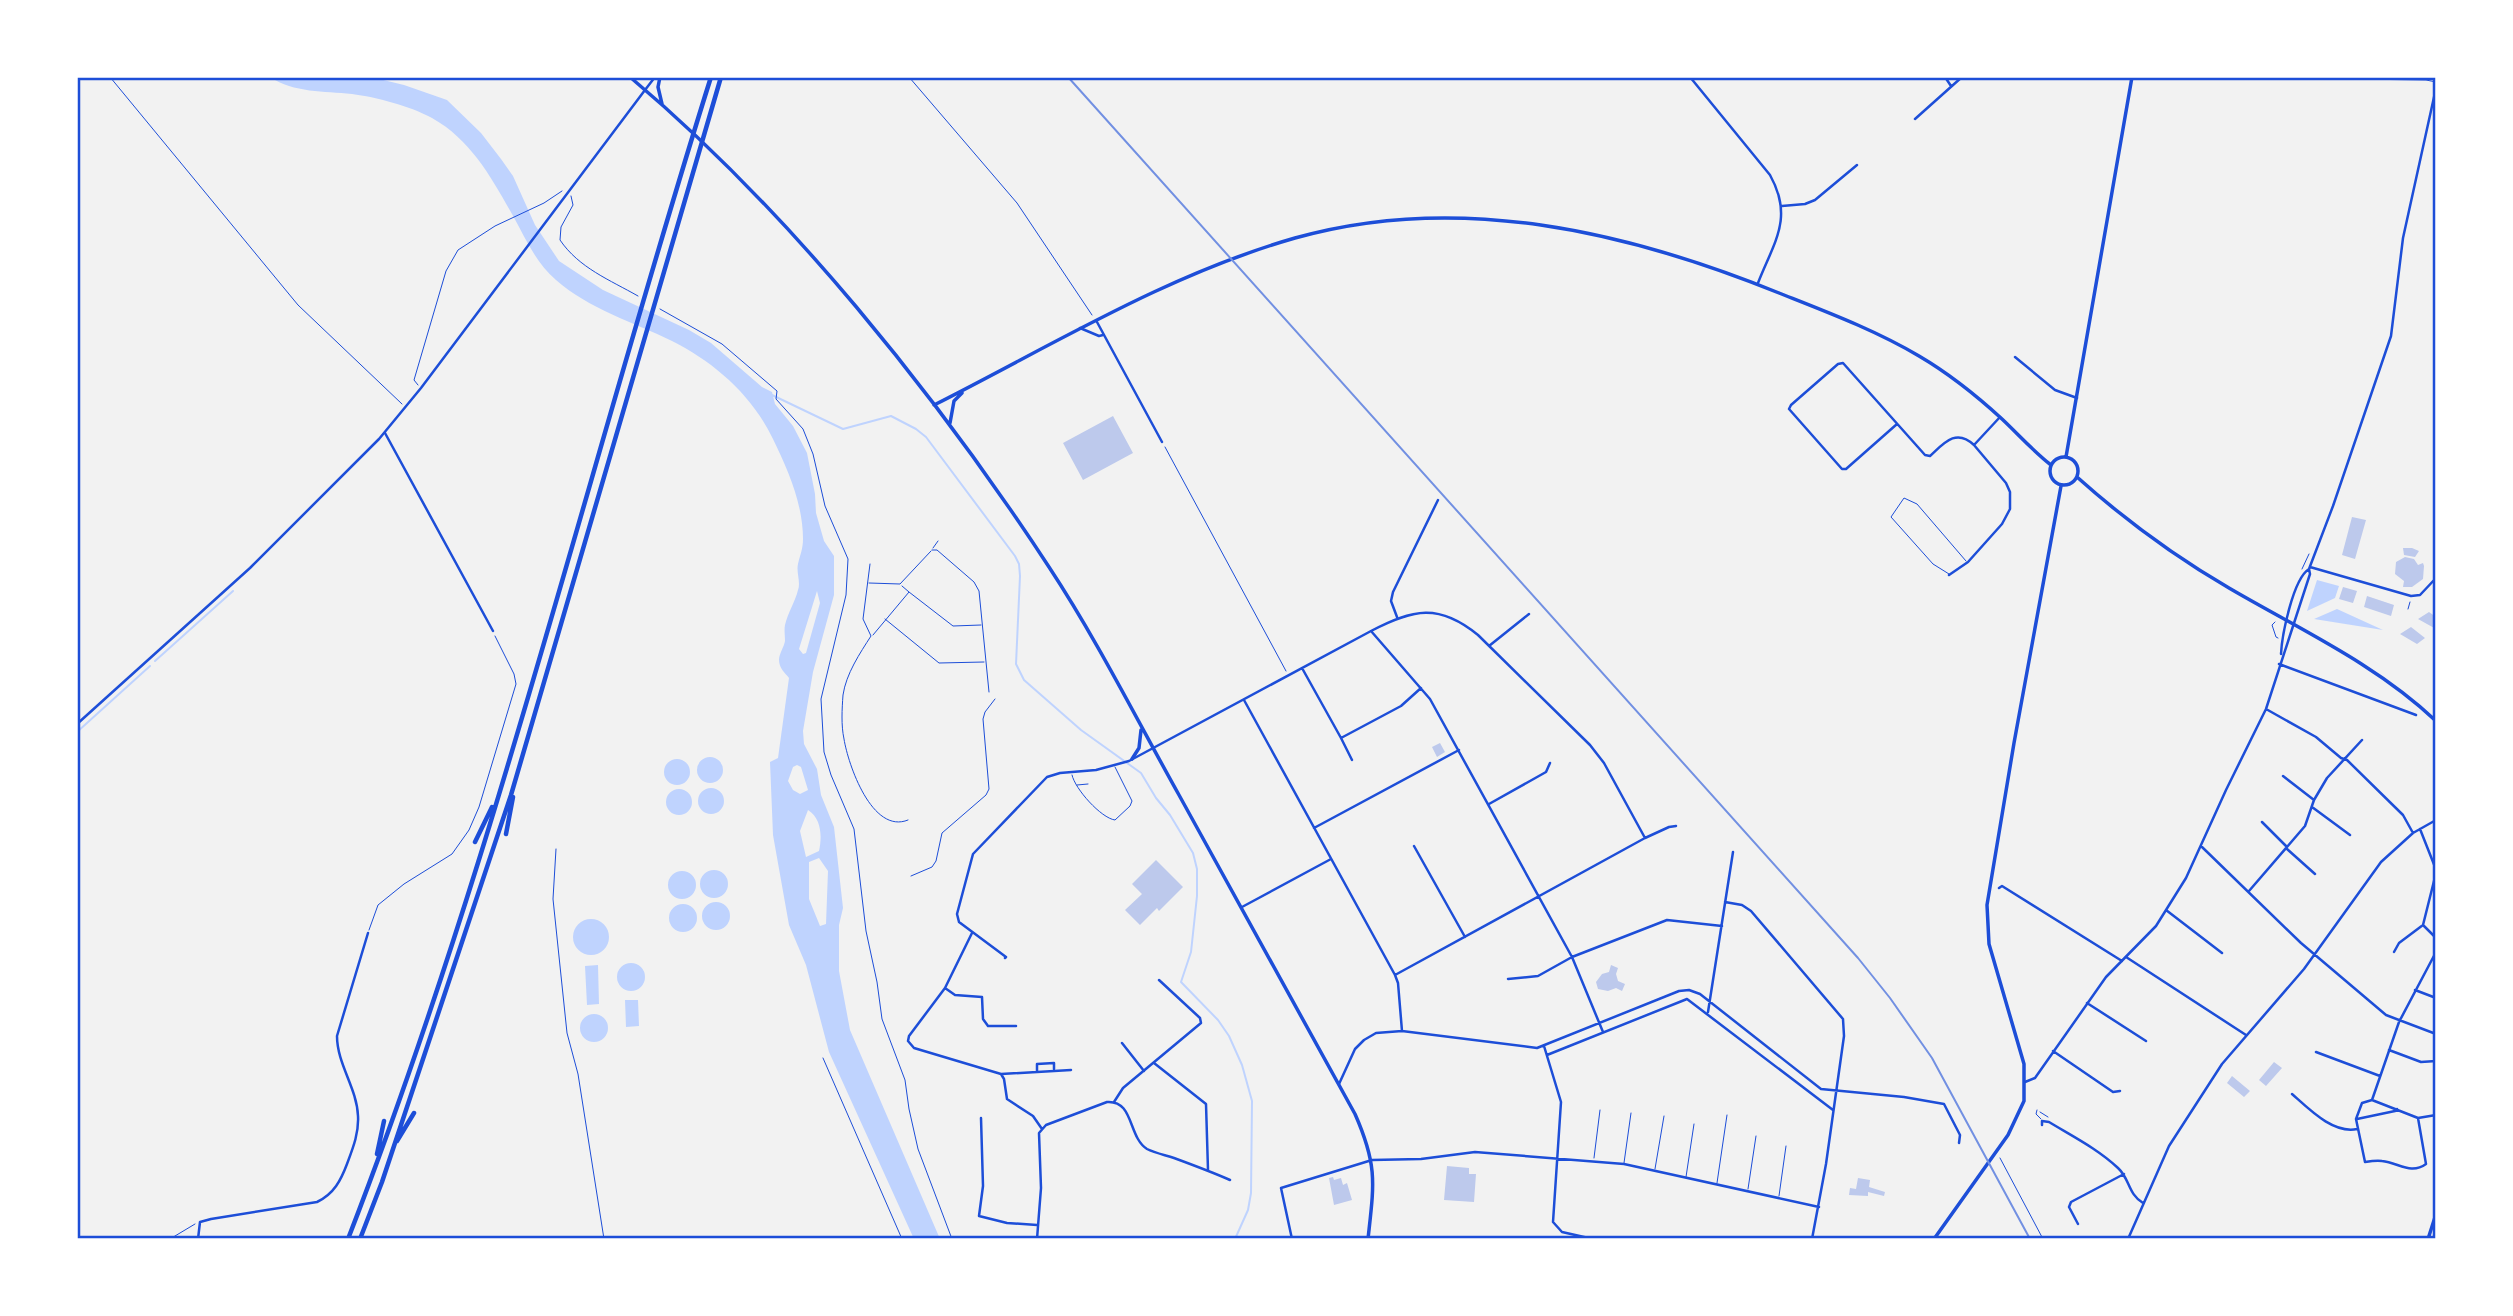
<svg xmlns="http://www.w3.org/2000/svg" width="2513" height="1316" viewBox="0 0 2513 1316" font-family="Cabin,sans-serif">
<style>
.water{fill:#bfd3fe;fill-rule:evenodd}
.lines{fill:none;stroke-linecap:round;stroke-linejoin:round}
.stream{stroke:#bfd3fe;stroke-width:2}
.building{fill:#bdc9ec}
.path{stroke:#1d4ed8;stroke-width:1}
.service{stroke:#1d4ed8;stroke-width:1}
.minor{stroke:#1d4ed8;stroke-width:2.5}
.tertiary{stroke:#1d4ed8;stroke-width:2.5}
.secondary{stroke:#1d4ed8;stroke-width:3.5}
.motorway{stroke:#1d4ed8;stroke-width:4.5}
.rail{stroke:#7290e2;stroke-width:2}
.neatline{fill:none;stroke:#1d4ed8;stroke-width:2.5}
</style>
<rect width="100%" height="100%" fill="#f2f2f2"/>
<path class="water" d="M270,77H371L404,85L447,100L481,133L501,159L513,176L535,225L559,261L603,290L689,330L711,343L762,387L772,392L775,404L793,426L807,453L815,494L816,513L824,541L834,556V595L813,672L803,731L804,744L817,769L821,795L834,827L843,908L839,925V971L850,1030L940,1239H914L829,1052L806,965L789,925L773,835L770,762L778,758L789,678C785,673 779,668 779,660C779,654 784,647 785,641C785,635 784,630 785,625C788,612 795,602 798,590C801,582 796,572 798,564C800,555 803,549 803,539C803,504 788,470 773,439C752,395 714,362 672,341C633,322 589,309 556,280C535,262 525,237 512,214C491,177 471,140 432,118C410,106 376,97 352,94C324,91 294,93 270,77ZM817,591L820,603L806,653L803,654L799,649ZM797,765L801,767L808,790L800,794L793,790L788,781L793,767ZM808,810C822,819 822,837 819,851L806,857L800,831ZM819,858L828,871L826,924L820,926L809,899V862Z
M2317,580L2339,586L2335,598L2307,611Z
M2337,609L2383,630L2314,619Z
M697 770a13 13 0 1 1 26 0a13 13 0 1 1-26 0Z
M664 772a13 13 0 1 1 26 0a13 13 0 1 1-26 0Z
M698 801a13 13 0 1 1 26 0a13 13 0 1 1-26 0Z
M666 802a13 13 0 1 1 26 0a13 13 0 1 1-26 0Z
M700 884a14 14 0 1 1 28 0a14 14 0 1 1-28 0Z
M668 885a14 14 0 1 1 28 0a14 14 0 1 1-28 0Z
M702 916a14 14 0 1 1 28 0a14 14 0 1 1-28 0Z
M669 918a14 14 0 1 1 28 0a14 14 0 1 1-28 0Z
M573 937a18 18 0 1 1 36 0a18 18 0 1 1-36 0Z
M617 977a14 14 0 1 1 28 0a14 14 0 1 1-28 0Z
M598,965L599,1004L587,1005L585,966Z
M625,1000H638L639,1026L626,1027Z
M580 1028a14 14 0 1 1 28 0a14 14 0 1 1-28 0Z"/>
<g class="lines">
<path class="stream" d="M772,395L843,429L891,416L916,429L926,437L1015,556L1019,564L1020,576L1016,664L1024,680L1081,730L1141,773L1156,798L1170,815L1193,853L1197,869V896L1191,952L1181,982L1218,1020L1229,1036L1242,1065L1252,1101L1251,1193L1248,1210L1235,1239
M155,661L233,591
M77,732L150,666"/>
</g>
<path class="building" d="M1113,416L1133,453L1083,480L1063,443Z
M2352,517L2366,520L2355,559L2342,555Z
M2403,548H2412L2419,551L2415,557L2404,555Z
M2405,557L2414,559L2418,565L2423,563L2424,566L2423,579L2412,587H2403L2404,581L2395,574L2396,562Z
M2343,587L2357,591L2353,603L2339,599Z
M2367,596L2394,605L2391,616L2364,607Z
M2429,612L2436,617V629L2418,619Z
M2411,627L2425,638L2417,644L2400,634Z
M1440,743L1445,752L1437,757L1432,747Z
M1156,860L1183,887L1159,911L1157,908L1140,925L1125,910L1142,894L1132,884Z
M1611,965L1618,968L1616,974L1618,981L1625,984L1622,991L1616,988L1608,991L1598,989L1596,982L1602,974L1609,972Z
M2274,1062L2282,1068L2266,1086L2259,1080Z
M2232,1076L2250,1091L2244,1097L2227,1083Z
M1447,1166L1469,1168V1174H1476L1474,1202L1444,1200Z
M1333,1177L1334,1180L1341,1178L1343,1185L1347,1183L1352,1200L1334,1205L1329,1178Z
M1858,1178L1870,1180L1869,1187L1885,1192L1884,1196L1868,1192V1196L1849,1195L1850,1188L1856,1189Z"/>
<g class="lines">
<path class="path" d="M110,77L298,305L402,404
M909,77L1017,203L1092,315
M571,196L573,205L561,227L560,240C579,268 610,280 638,296
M660,309L722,344L777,391L776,399L803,429L813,454L825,506L848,559L846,595L821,699L824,752L831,775L854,829L866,931L877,982L882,1019L905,1080L909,1109L918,1149L952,1239
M418,385L414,380L446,271L458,250L495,226L544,203L562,191
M1165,447L1286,671
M933,548L938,541
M932,550H937L974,582L979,591L989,692
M870,564L863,619L871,636C860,653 846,674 843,695C842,709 841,725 844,739C848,764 872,835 908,820
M2302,569L2309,554
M869,583L900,584L931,551
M909,592L953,626L981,625
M2408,609L2410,602
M885,619L939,663L984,662
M2275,622L2272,625L2276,637L2278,638
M873,635L909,592L902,586
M911,876L932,867L936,861L942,833L986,795L989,789L983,719L985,712L995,699
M369,930L378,905L404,884L452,854L469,830L479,807L516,684L514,674L495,636
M823,1058L902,1239
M2040,1112L2048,1117
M2000,1158L2043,1239
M170,1239L195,1224"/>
<path class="service" d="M2352,79L2426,80L2436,82
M1949,574L1933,564L1891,517L1904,498L1917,504L1966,561
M1072,775C1075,789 1101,818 1115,820L1130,806L1132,801L1115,767
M1077,785L1088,784
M556,849L553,899L567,1033L578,1074L604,1239
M2037,1110L2036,1114L2041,1119
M1594,1158L1600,1110
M1624,1163L1631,1113
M1655,1169L1664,1116
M1686,1177L1694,1124
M1717,1183L1727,1115
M1748,1189L1756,1136
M1779,1196L1786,1146"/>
<path class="minor" d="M1690,77L1770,175C1794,218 1774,242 1758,283
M1945,77L1951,86
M645,90L655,77
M1915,119L1962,77
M1782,206L1805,204L1815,200L1857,165
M1097,322L1162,442
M1080,328L1099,336L1103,335
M2015,357L2055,390L2077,398
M1897,424L1846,469H1842L1789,409L1791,405L1838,364L1843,363L1925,455L1930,456C1944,443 1956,428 1974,445
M385,433L493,631
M2310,567L2411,596L2420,595L2436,578
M1949,575L1968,562L2002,524L2010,509V492L2006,483L1974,445L2000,417
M1397,617L1391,601L1393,592L1438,500
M1371,631L1430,699L1572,957L1603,1032
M1489,646L1529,614
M2281,654C2282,635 2293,579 2309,569
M2279,664L2416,715
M1302,668L1341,738L1401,706L1421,688
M1244,700L1395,975L1398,983L1402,1031
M2266,709L2316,737L2341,758L2347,760L2403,815L2413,833
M1341,738L1352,760
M2283,776L2314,800
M1489,804L1546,772L1550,763
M2312,807L2350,835
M2262,822L2286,846
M1314,828L1459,750
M2420,829L2435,867V877L2423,925L2436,938
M1414,846L1465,937
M2202,847L2301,943L2386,1015L2436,1034
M2287,849L2315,874
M1999,888L2002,886L2122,961
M2249,891L2305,826L2314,800L2327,778L2362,740
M1725,902L1742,905L1751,911L1843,1019L1844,1036L1826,1164L1812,1239
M1242,907L1331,859
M2166,910L2222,953
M972,933L945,988L909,1036L908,1041L914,1048L1001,1074L1004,1079L1007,1099L1033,1116L1042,1129
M2394,952L2399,943L2423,925
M2126,957L2246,1035
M1005,958L1006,957L959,922L957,914L973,854L1047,777L1060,773L1096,770L1129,761L1371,631C1413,609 1439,603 1478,635L1590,745L1604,763L1645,838
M1395,975L1645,838L1669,827L1676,826
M1508,979L1538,976L1572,957L1667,920L1722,926
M945,988L955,995L982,997L983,1019L988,1026H1016
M2415,990L2436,998
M2087,1003L2146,1041
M1708,1012L1733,852
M1122,1043L1144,1071
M1544,1046L1561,1102L1553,1222L1562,1232L1593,1239
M2389,1050L2421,1062L2436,1061
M2053,1051L2113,1092L2120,1091
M2316,1052L2380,1076
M1547,1055L1687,999L1833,1110
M1154,1063L1206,1104L1208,1170
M1037,1072V1064L1054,1063V1069
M1001,1074L1071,1070
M2025,1082L2035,1078L2106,977L2156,926L2186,878L2226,790L2266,709L2310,574L2309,569L2333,506L2391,336L2403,238L2436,88
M1339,1084L1355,1049L1364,1040L1376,1033L1402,1031L1537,1048L1679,991L1689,990L1700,994L1821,1089L1904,1097L1944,1104L1960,1135L1959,1143
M2292,1094C2309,1109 2333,1134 2357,1129
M2372,1100L2399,1022L2436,952
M1114,1102L1123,1088L1201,1023L1200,1018L1159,980
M981,1118L983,1186L979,1216L1007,1223L1037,1225
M2418,1118L2426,1164C2411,1175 2399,1163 2382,1161C2377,1160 2371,1161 2365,1162L2356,1119L2362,1103L2372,1100L2418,1118L2436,1115
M2357,1119L2395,1111L2397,1109
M2042,1125V1121L2049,1122C2072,1136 2098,1149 2118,1168C2130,1179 2128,1194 2143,1203
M2078,1224L2069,1207L2071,1202L2124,1174
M198,1239L200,1222L211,1219L317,1202C334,1194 341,1180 347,1164C353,1148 359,1133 358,1116C357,1088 337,1064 337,1036L368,933
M1037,1239L1041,1188L1039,1133L1046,1125L1107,1102C1134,1100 1128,1137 1147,1149C1155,1153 1165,1155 1174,1158C1193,1165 1212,1172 1230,1180
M1292,1239L1281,1188L1372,1160L1421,1159L1475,1152L1624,1164L1819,1207
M2128,1239L2169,1146L2222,1064L2304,969L2381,862L2413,833L2436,820"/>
<path class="tertiary" d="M77,724L250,568L379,439L421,388L645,90"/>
<path class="secondary" d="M630,77C789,211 935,393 1049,567C1097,640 1136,718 1179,795C1238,901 1297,1007 1355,1114C1378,1166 1374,1184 1368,1239
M660,77L658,87L662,104
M934,405C1053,345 1166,275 1295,238C1458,192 1626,231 1779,293C1827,312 1875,330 1919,356C1948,373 1977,396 2002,419C2018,434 2033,451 2051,465
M950,423L954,401L962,393
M2050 471a14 14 0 1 1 28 0a14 14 0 1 1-28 0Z
M2066,457L2132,77
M2077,477C2125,520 2174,556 2229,588C2299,629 2376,664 2436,721
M1132,759L1139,748L1141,730
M1934,1239L2008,1135L2024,1101V1064L1989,944L1987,905L2014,743L2061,486
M2428,1239L2436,1214"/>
<path class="motorway" d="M506,834L513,797
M475,842L492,807
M397,1141L414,1113
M377,1154L384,1121
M348,1239C495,860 589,464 711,77
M360,1239L382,1182L511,795L721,77"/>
<path class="rail" d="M1068,77L1858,958L1890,998L1932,1058L2030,1239"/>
</g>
<rect width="2513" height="1316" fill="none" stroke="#ffffff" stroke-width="158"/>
<rect x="79" y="79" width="2355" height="1158" class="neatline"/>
</svg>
